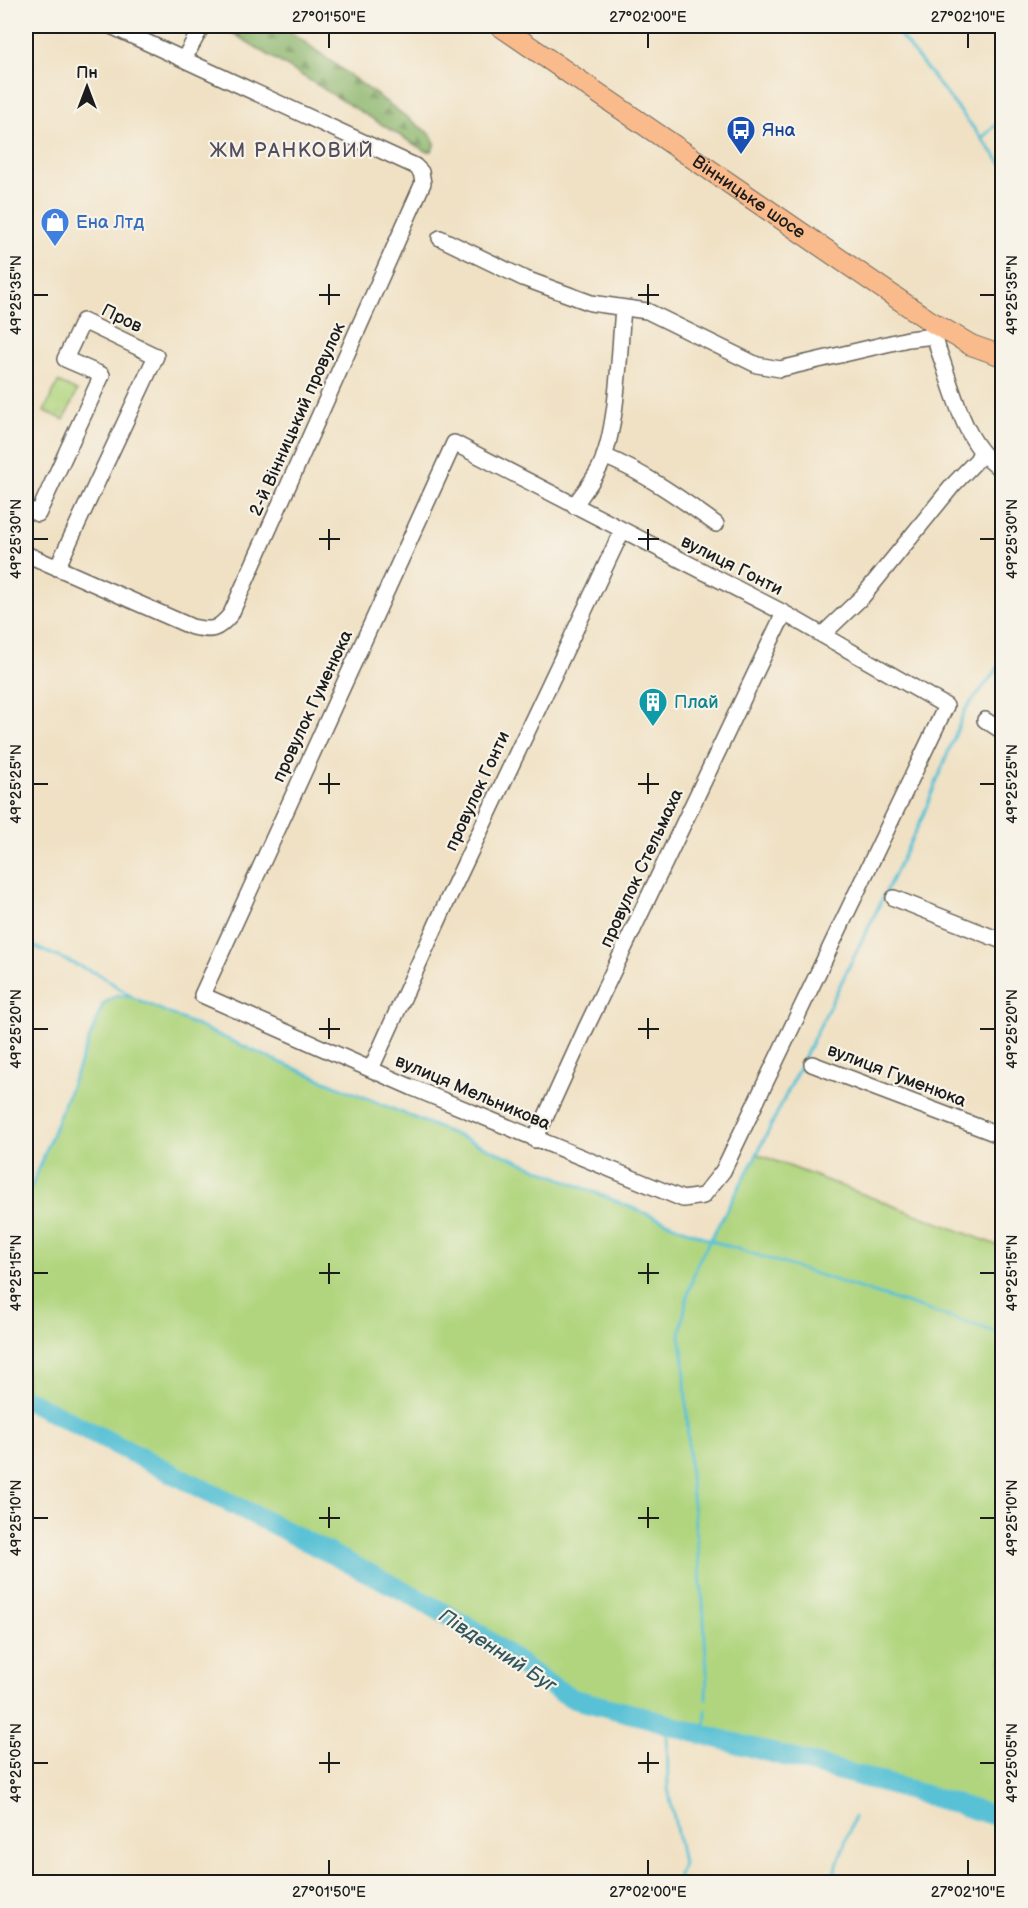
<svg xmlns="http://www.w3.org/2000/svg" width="1028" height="1908" viewBox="0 0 1028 1908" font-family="'Balsamiq Sans',sans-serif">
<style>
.green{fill:#b0d57e;stroke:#66784d;stroke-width:1.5}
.forest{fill:url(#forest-firs);stroke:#546944;stroke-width:1.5}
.park{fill:url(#park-tufts);stroke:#66784d;stroke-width:1.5}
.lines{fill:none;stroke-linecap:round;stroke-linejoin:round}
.stream{stroke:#59c1d5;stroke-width:3}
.river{stroke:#59c1d5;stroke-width:20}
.minor-casing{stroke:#666157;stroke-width:18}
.major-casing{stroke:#666157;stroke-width:22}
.minor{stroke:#fff;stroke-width:15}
.major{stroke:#fabb8c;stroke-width:20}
.ticks{fill:none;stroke:#1c1c1c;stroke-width:2}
.labels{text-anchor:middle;stroke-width:4.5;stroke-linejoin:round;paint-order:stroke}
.transit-label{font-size:18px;fill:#164399;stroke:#f7f3e8;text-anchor:start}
.street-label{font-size:18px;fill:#1c1c1c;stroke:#f7f3e8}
.shop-label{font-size:18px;fill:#366cbe;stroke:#f7f3e8;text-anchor:start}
.culture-label{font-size:18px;fill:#0d838f;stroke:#f7f3e8;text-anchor:start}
.neighbourhood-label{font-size:20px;letter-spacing:1.5px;fill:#534d5e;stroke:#f7f3e8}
.water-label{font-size:20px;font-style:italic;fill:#31565d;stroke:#f7f3e8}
.neatline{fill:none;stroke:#1c1c1c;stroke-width:2}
.ticks-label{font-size:15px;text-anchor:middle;fill:#1c1c1c}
</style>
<defs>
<pattern id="forest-firs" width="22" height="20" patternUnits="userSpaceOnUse" patternTransform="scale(1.5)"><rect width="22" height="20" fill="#8cb66d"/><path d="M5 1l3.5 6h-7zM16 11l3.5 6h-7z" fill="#729359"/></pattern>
<pattern id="park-tufts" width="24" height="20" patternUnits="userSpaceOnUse" patternTransform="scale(1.5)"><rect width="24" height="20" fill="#b0d57e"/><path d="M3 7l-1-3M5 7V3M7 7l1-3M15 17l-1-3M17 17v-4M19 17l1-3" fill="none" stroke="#97b66c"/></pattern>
</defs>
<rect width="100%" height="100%" fill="#f7f3e8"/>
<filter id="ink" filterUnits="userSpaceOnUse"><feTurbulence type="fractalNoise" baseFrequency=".0167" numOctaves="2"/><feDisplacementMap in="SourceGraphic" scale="12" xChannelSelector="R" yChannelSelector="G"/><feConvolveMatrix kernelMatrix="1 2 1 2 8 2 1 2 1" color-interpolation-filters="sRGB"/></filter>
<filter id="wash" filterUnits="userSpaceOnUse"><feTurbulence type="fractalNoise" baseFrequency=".008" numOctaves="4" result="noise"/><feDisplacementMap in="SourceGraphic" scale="24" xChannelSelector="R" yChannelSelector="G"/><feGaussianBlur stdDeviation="1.35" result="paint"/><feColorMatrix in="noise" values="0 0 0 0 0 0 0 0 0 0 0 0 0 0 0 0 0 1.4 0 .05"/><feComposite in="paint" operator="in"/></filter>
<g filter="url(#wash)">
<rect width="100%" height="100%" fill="#f0e1c4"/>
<path class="green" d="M117,995L132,997L284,1064L710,1240L757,1154L1002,1247V1818L886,1783L686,1730L649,1718L574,1699L546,1683L474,1630L410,1594L26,1399V1201L103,1004Z"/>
<path class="forest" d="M221,26H283L431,135L435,143L432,151H425Z"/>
<path class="park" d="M58,382L77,391L64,420L44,411Z"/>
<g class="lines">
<path class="stream" d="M895,26L899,34L1002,164
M982,138L1002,119
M26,943L100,975L132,997L284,1064L710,1240L1002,1334
M26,1201L103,1004L117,995L130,997
M706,1699L707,1674L703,1603L690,1476L684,1361L680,1335L687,1297L698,1262L757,1154L922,818L965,710L1002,663
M667,1724L668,1788L683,1863L677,1882
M705,1734L706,1710
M831,1882L854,1817"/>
<path class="river" d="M26,1399L410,1594L474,1630L546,1683L574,1699L649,1718L686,1730L886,1783L1002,1818"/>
</g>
</g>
<g filter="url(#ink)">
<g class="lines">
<g class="minor-casing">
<path id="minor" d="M184,59L202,26
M440,238L523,278L591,303L647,311L757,365L780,369L908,339L935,336
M940,328L935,336L938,349C954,391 963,445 1002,470
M454,443L784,613L946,706L723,1171L703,1196L683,1199L413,1088L202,995Z
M604,456C645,473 680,498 716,524
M574,506C583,493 593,481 600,467C618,428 619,352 623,308
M26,508L38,514L102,375L65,359L83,321L156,356L57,568
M26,554L192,627C212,631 217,631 231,614L423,183L421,172L415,166L111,26
M822,635L863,596L953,485L977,460L981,452
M985,720L1002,731
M894,898L1002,941
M812,1064L1002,1136
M371,1069L448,899L622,531
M535,1140L586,1028L784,613"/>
</g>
<g class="major-casing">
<g id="major">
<path id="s1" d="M500,26L930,321L971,345L1002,356"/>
</g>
</g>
<use href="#minor" class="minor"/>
<use href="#major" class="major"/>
</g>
</g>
<path class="ticks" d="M329,33V48M648,33V48M968,33V48M329,284V305M648,284V305M33,295H48M319,295H340M638,295H659M980,295H995M329,529V550M648,529V550M33,539H48M319,539H340M638,539H659M980,539H995M329,773V794M648,773V794M33,784H48M319,784H340M638,784H659M980,784H995M329,1018V1039M648,1018V1039M33,1029H48M319,1029H340M638,1029H659M980,1029H995M329,1263V1284M648,1263V1284M33,1273H48M319,1273H340M638,1273H659M980,1273H995M329,1507V1528M648,1507V1528M33,1518H48M319,1518H340M638,1518H659M980,1518H995M329,1752V1773M648,1752V1773M33,1763H48M319,1763H340M638,1763H659M980,1763H995M329,1860V1875M648,1860V1875M968,1860V1875"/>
<defs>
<g id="bus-pin" transform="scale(1.5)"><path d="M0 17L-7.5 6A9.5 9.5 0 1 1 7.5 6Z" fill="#1a4fb4" stroke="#f7f3e8"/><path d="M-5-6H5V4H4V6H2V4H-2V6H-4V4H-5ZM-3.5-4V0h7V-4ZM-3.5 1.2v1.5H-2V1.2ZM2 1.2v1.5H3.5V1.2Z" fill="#fff"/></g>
<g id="shop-pin" transform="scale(1.5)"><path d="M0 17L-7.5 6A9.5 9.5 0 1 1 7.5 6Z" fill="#3f7fe0" stroke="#f7f3e8"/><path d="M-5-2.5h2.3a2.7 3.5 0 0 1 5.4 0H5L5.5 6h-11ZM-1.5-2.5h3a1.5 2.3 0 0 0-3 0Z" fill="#fff"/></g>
<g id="building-pin" transform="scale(1.5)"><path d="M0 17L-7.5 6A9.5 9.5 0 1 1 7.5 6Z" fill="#0f9aa8" stroke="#f7f3e8"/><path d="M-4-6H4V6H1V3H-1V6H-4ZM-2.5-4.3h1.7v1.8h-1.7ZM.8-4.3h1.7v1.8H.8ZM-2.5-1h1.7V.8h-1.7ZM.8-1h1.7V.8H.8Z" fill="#fff"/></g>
</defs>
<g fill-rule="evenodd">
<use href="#bus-pin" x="741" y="130"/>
<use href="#shop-pin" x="55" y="222"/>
<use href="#building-pin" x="653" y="702"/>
</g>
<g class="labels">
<g class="transit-label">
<text x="762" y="136">Яна</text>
</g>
<g class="street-label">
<text dy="6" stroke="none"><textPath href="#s1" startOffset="302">Вінницьке шосе</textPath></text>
<text transform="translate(122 318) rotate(26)" y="6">Пров</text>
<text transform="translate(297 419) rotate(-66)" y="6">2-й Вінницький провулок</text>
<text transform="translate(732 565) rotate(27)" y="6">вулиця Гонти</text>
<text transform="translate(312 706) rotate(-65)" y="6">провулок Гуменюка</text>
<text transform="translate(477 791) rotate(-65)" y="6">провулок Гонти</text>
<text transform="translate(641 868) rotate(-65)" y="6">провулок Стельмаха</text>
<text transform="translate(897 1075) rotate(21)" y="6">вулиця Гуменюка</text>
<text transform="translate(473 1092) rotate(23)" y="6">вулиця Мельникова</text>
</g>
<g class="shop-label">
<text x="76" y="228">Ена Лтд</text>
</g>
<g class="culture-label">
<text x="674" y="708">Плай</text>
</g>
<g class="neighbourhood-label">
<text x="292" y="157">ЖМ РАНКОВИЙ</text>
</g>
<g class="water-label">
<text transform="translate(498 1650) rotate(33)" y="7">Південний Буг</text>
</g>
</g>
<rect width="1028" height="1908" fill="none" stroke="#f7f3e8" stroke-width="66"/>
<g transform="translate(87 87)" stroke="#f7f3e8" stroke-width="4.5" paint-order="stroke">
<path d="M0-4.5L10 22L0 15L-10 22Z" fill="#1c1c1c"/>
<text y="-9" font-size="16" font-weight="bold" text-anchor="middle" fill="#1c1c1c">Пн</text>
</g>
<rect x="33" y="33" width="962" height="1842" class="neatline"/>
<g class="ticks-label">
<text x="329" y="22">27°01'50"E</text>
<text x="648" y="22">27°02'00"E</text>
<text x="968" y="22">27°02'10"E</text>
<text transform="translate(16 295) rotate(-90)" y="5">49°25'35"N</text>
<text transform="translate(1012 295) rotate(-90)" y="5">49°25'35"N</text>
<text transform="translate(16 539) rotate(-90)" y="5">49°25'30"N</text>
<text transform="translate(1012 539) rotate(-90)" y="5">49°25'30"N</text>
<text transform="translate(16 784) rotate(-90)" y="5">49°25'25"N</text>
<text transform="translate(1012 784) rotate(-90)" y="5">49°25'25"N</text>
<text transform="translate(16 1029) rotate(-90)" y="5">49°25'20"N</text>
<text transform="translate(1012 1029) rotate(-90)" y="5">49°25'20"N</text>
<text transform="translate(16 1273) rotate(-90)" y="5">49°25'15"N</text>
<text transform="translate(1012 1273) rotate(-90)" y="5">49°25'15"N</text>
<text transform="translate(16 1518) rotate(-90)" y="5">49°25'10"N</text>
<text transform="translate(1012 1518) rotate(-90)" y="5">49°25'10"N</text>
<text transform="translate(16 1763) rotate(-90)" y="5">49°25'05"N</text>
<text transform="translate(1012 1763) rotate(-90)" y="5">49°25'05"N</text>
<text x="329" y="1897">27°01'50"E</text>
<text x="648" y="1897">27°02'00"E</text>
<text x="968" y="1897">27°02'10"E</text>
</g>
</svg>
